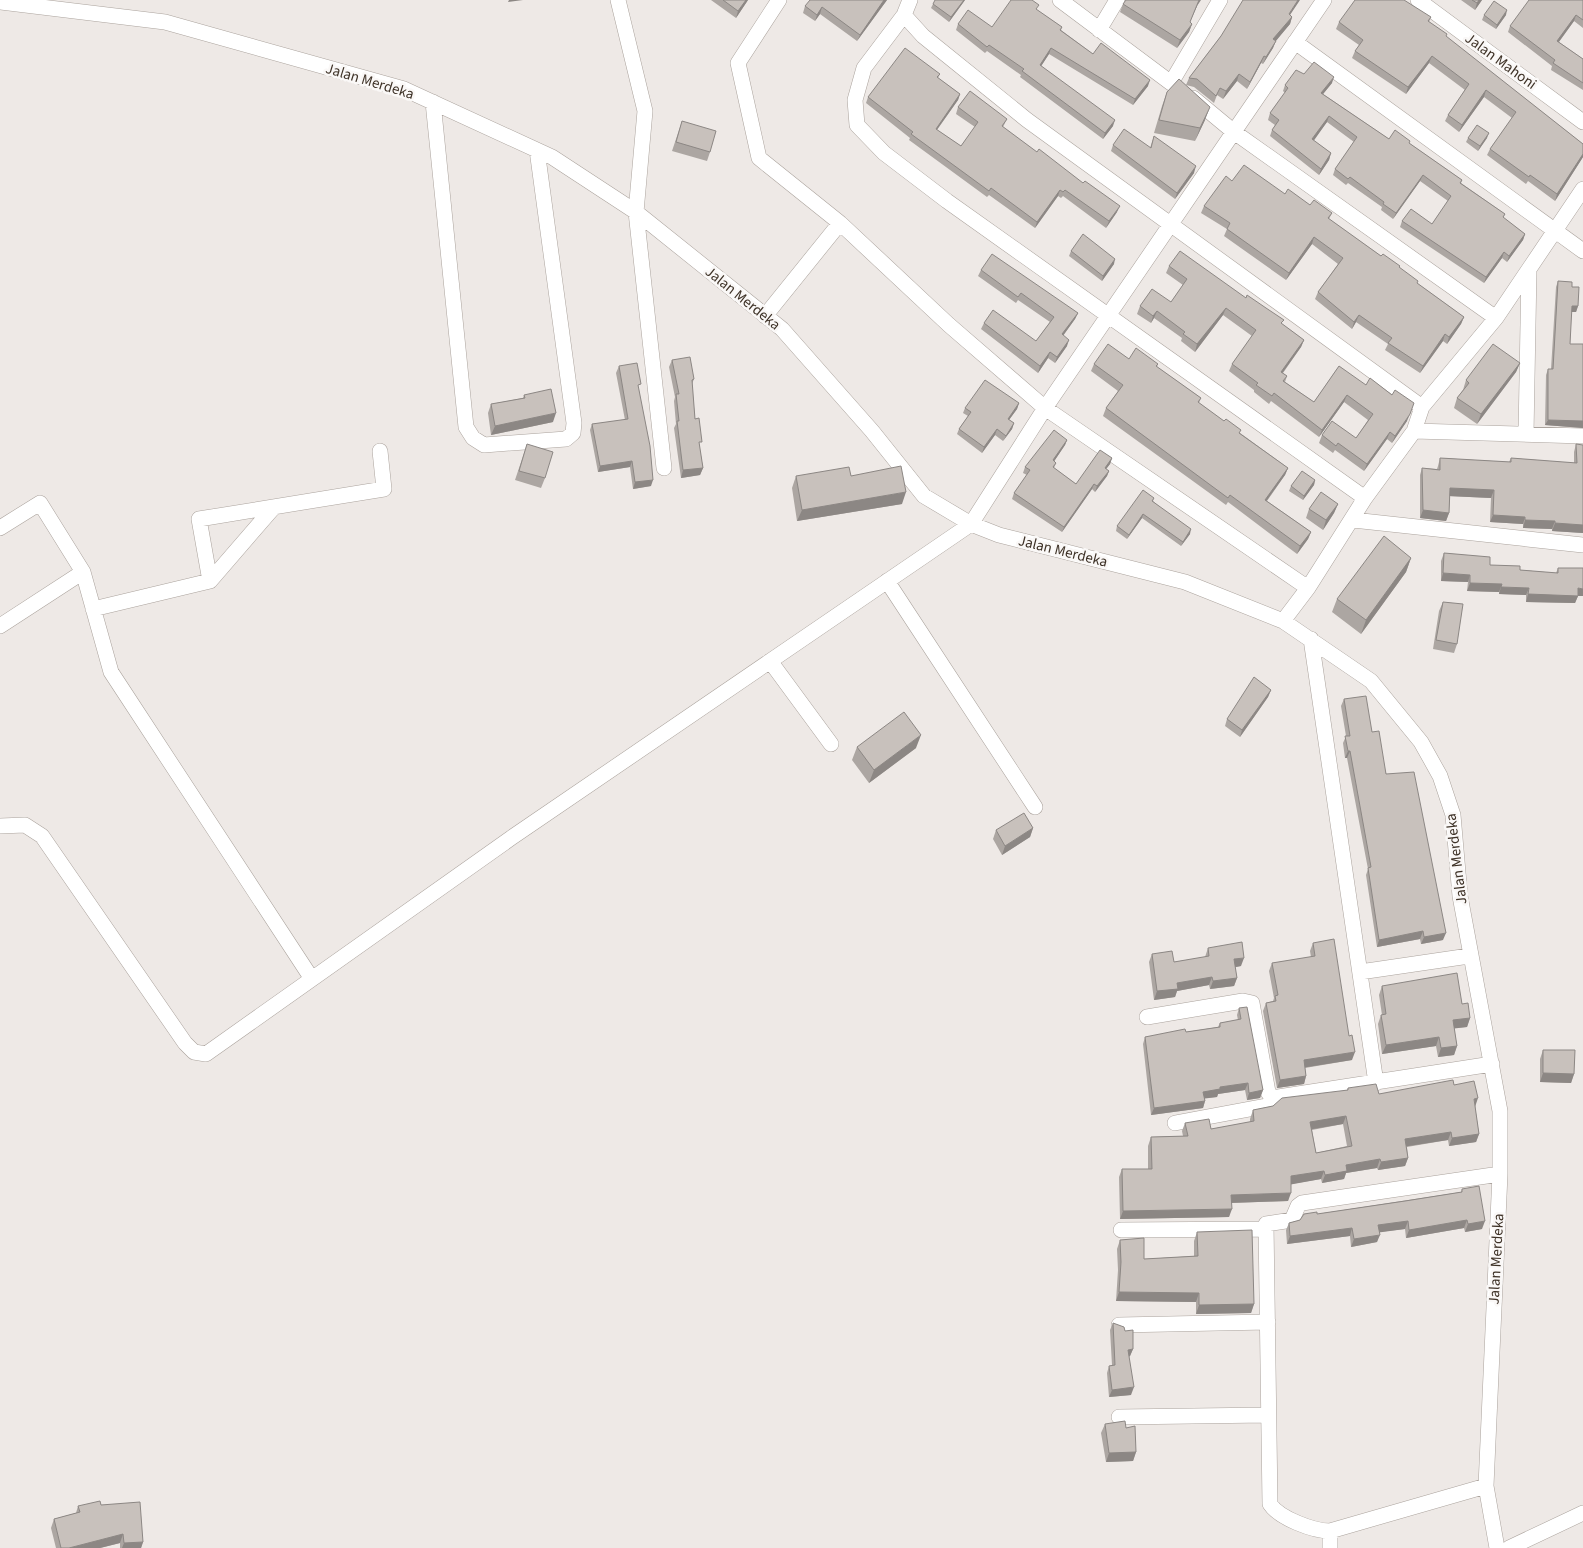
<svg xmlns="http://www.w3.org/2000/svg" width="1583" height="1548" viewBox="0 0 1583 1548" font-family="'Source Sans 3',sans-serif">
<style>
.lines{fill:none;stroke-linecap:round;stroke-linejoin:round}
.minor-casing{stroke:#aba39d;stroke-width:16}
.minor{stroke:#fff;stroke-width:15}
.wall{fill:#aca6a2;fill-rule:evenodd}
.shaded-wall{fill:#8c8784}
.building{fill:#c8c1bc;stroke:#8c8784;fill-rule:evenodd}
.labels{text-anchor:middle;stroke-width:5;stroke-linejoin:round;paint-order:stroke}
.street-label{font-size:15px;fill:#3e3227;stroke:#faf8f7}
</style>
<rect width="100%" height="100%" fill="#eee9e6"/>
<g class="lines">
<g class="minor-casing">
<path id="minor" d="M618,0L645,111L636,212L664,468
M779,0L738,63L759,158L840,223L949,325L1045,408L1308,588
M910,0L904,15L923,36L1027,120L1422,407
M1060,0L1171,83L1220,0
M1418,0L1583,122
M0,2L165,22L404,89L552,157L636,212L782,329L872,431L924,496L971,524L999,535L1185,582L1283,621L1371,681L1421,742L1440,776L1453,815L1460,896L1500,1111V1174L1486,1486L1497,1548
M904,15L864,68L855,100L857,125L884,153L947,201L1365,498
M1099,30L1117,0
M1295,42L1583,251
M1193,98L1234,132L1496,318
M433,102L466,427L473,438L484,445L566,439L573,433L574,423L537,150
M765,316L840,223
M1414,431L1583,436
M1526,434L1529,269
M1353,520L1583,545
M0,528L40,503L83,572L111,672L312,979
M210,581L274,507
M887,581L1035,807
M93,609L210,581L199,519L384,489L380,451
M1283,621L1308,588L1365,498L1414,431L1422,407L1496,318L1583,189
M0,626L83,572
M1311,639L1376,1083
M770,661L831,744
M0,826L25,825L42,836L185,1043L194,1052L206,1054L511,838L971,524L1045,408L1324,0
M1360,972L1469,956
M1147,1017L1243,1001L1252,1003L1268,1092L1272,1098L1492,1064
M1175,1123L1266,1106L1270,1104L1272,1098
M1121,1230L1266,1229
M1119,1325L1268,1322
M1119,1417L1267,1415
M1330,1531C1313,1531 1279,1518 1270,1504L1266,1224L1292,1220L1298,1206L1302,1203L1500,1174
M1330,1548V1531L1486,1486
M1509,1548L1583,1513"/>
</g>
<use href="#minor" class="minor"/>
</g>
<path class="wall" d="M711,0H748L736,18Z
M887,0L857,41L820,14L815,21L803,13L805,6Z
M965,0L949,22L931,8L933,4Z
M1461,0H1482L1475,10Z
M1583,0V28L1574,21L1559,42L1583,59V90L1551,70L1552,66L1508,32L1510,26Z
M1123,4L1197,6L1190,22L1192,24L1189,32L1177,48L1120,12Z
M1037,10L1062,27L1061,30L1093,54L1148,86L1133,105L1049,54L1041,66L1113,126L1103,139L1020,77L1021,75L987,51L985,53L956,30L958,24L992,27Z
M1290,15L1292,17L1290,24L1275,41L1273,48L1263,64L1261,63L1247,89L1237,81L1223,99L1217,95L1214,103L1194,87L1186,85L1189,78L1221,36Z
M1484,15H1506L1496,29L1482,20Z
M1431,17L1429,22L1446,37L1583,144V157L1555,201L1528,181L1526,184L1487,155L1490,149L1512,118L1484,97L1459,132L1445,121L1448,115L1465,90L1429,63L1406,94L1352,58L1355,51L1359,45L1336,29L1339,22Z
M940,74L938,78L960,94L958,100L937,130L961,146L975,127L956,114L958,107L1007,119L1003,127L1117,212L1106,228L1063,196L1061,198L1058,196L1035,228L989,195L987,197L909,140L910,138L866,103L868,97Z
M1304,74L1332,83L1323,94L1389,139L1409,143L1462,180L1461,183L1505,214L1503,218L1525,234L1523,240L1507,262L1502,258L1484,283L1400,227L1402,221L1432,224L1448,201L1420,181L1393,219L1381,210L1382,207L1348,183L1346,185L1333,175L1335,169L1354,142L1327,122L1313,140L1331,153L1329,160L1319,175L1270,136L1272,130L1275,125L1268,120L1270,113L1285,93L1283,91L1285,85Z
M1167,92L1205,120L1195,141L1154,133L1162,106Z
M682,121L710,152L707,161L672,151Z
M1154,136L1194,173L1175,199L1111,151L1113,145L1150,148Z
M1468,138H1487L1478,151L1466,142Z
M1232,181L1285,194L1310,205L1332,213L1329,219L1381,256L1400,268L1417,283L1464,317L1461,324L1447,344L1443,341L1420,373L1385,350L1388,344L1356,322L1352,329L1315,299L1318,292L1338,264L1312,244L1286,280L1224,236L1227,229L1201,213L1204,206Z
M1071,251L1114,264L1102,281L1069,256Z
M1169,266L1282,324L1304,340L1301,347L1283,373L1287,376L1285,382L1314,402L1339,366L1407,421L1392,443L1387,439L1364,471L1335,450L1333,453L1319,443L1322,435L1356,438L1368,420L1344,402L1319,437L1271,401L1269,404L1254,392V390L1229,371L1232,364L1252,336L1223,315L1195,352L1181,341L1182,338L1154,318L1151,323L1137,314L1140,306L1171,302L1183,285L1166,273Z
M981,270L1078,313L1075,319L1063,336L1067,346L1055,363L1048,358L1038,373L981,329L984,323L1036,341L1050,322L1018,300L1016,303L978,276Z
M1558,281L1572,287L1578,306L1576,312H1571L1570,344H1583V428L1545,425L1546,375L1548,369H1551L1556,287Z
M1129,359L1158,364L1157,367L1201,398L1199,403L1288,468L1285,475L1267,501L1311,532L1308,539L1297,554L1228,502L1226,505L1103,416L1106,408L1118,391L1091,371L1094,364Z
M672,360L694,379L692,384L695,419L703,468L700,475L681,478L674,428L676,424L674,401L675,397L669,367Z
M1520,363L1516,372L1477,424L1454,408L1457,398L1463,390L1466,380Z
M619,366L639,390L651,486L633,489L630,467L598,472L590,430L592,424L625,420L616,373Z
M524,395L553,422L491,435L488,413L491,404L523,398Z
M1019,403L1017,409L1009,420L1014,423L1012,429L1003,441L995,435L982,453L957,434L959,429L968,416L963,413L965,408Z
M1067,440L1065,445L1054,461L1056,463L1054,468L1076,484L1112,458L1110,464L1106,469L1109,471L1107,476L1095,492L1092,489L1062,532L1012,499L1014,493L1027,475L1023,473L1025,467Z
M527,444L545,478L541,488L515,480Z
M1576,444L1583,533L1552,531V529L1523,528V524L1490,522L1491,498L1450,496L1449,513L1446,521L1420,518V475L1422,468L1437,469L1438,466L1440,458L1509,462L1511,458L1574,463V452Z
M796,476H851L902,504L797,521L792,488Z
M1315,480L1314,485L1303,500L1289,491L1291,486Z
M1154,498L1153,501L1190,534L1181,546L1142,518L1127,539L1116,531L1117,526Z
M1338,504L1334,513L1323,530L1306,518L1309,509Z
M1444,553L1490,565L1520,570L1556,573L1558,568L1578,596L1575,603L1526,602V595L1499,594V592L1467,591L1468,582L1441,581V561Z
M1411,558L1406,572L1361,634L1332,612L1337,599Z
M1443,602L1457,644L1454,653L1433,649L1439,611Z
M1271,690L1268,697L1240,737L1225,726L1227,719Z
M1344,699L1372,732L1443,940L1421,944L1420,939L1377,947L1366,875L1368,869L1347,758H1345L1343,743L1346,736L1341,706Z
M857,747L916,748L869,783L852,760Z
M1033,828L1030,837L1002,855L993,839L996,830Z
M1313,943L1352,1060L1305,1068L1306,1076L1304,1084L1277,1088L1263,1011L1266,1003L1273,1001L1274,998L1269,971L1272,963L1311,957L1310,951Z
M1208,948L1241,966L1235,967L1237,978L1234,986L1210,989L1209,985L1177,991L1175,997L1154,1000L1149,962L1152,954L1174,962L1205,957Z
M1382,986L1462,1004L1470,1018L1467,1027L1454,1028L1457,1046L1454,1055L1438,1057L1436,1046L1382,1054L1378,1024L1381,1015H1382L1379,995Z
M1239,1008L1263,1090L1260,1098L1247,1100L1245,1090L1218,1094L1217,1097L1205,1098V1101L1203,1108L1151,1115L1143,1044L1145,1037L1186,1032L1218,1027L1220,1023L1238,1020L1237,1015Z
M1543,1050L1574,1074L1571,1083L1540,1082V1059Z
M1454,1085L1475,1106L1479,1134L1476,1142L1449,1146L1448,1140L1407,1147L1408,1158L1405,1166L1378,1170L1377,1168L1346,1173L1344,1179L1322,1183L1321,1179L1291,1184L1288,1201L1231,1203L1229,1217L1120,1219L1119,1177L1122,1169H1148V1146L1151,1137L1183,1136L1182,1131L1185,1123L1211,1129L1250,1122V1119L1253,1110L1347,1090L1348,1088L1379,1094ZM1343,1124L1347,1146L1316,1153L1312,1130Z
M1462,1189L1482,1229L1465,1232L1464,1228L1406,1238L1405,1229L1379,1232L1377,1242L1351,1247L1350,1236L1287,1244L1286,1230L1289,1223L1300,1220L1317,1214L1461,1192Z
M1197,1232L1254,1304L1251,1313L1196,1314V1302L1116,1301L1118,1270L1117,1249L1120,1240L1144,1259L1194,1256V1241Z
M1113,1323L1125,1331L1133,1349L1130,1356L1129,1357L1131,1395L1109,1397L1107,1373L1109,1366L1112,1365L1110,1330Z
M1105,1424L1126,1428L1136,1452L1133,1461L1106,1462L1101,1433Z
M78,1506L143,1542L141,1548H120V1543L100,1548H56L51,1528L54,1519L76,1513Z"/>
<path class="shaded-wall" d="M509,0H523L508,2Z
M746,0H748L736,18L738,11Z
M884,0H887L857,41L860,35Z
M964,0H965L949,22L951,17Z
M1199,0H1201L1197,6L1186,30Z
M1298,0H1300L1286,21L1289,14Z
M1479,0H1482L1475,10L1477,3Z
M822,7L820,14L815,21L817,15Z
M1507,10L1506,15L1496,29L1497,25Z
M1576,15L1574,21L1555,47L1557,41Z
M1292,17L1290,24L1271,47L1273,39Z
M1192,24L1189,32L1177,48L1180,40Z
M1276,41L1273,48L1263,64L1266,57Z
M1051,48L1049,54L1038,71L1040,65Z
M1264,56L1261,63L1247,89L1250,82Z
M1432,56L1429,63L1406,94L1408,87Z
M1239,74L1237,81L1223,99L1226,91Z
M1334,77L1332,83L1319,99L1321,93Z
M1150,80L1148,86L1133,105L1135,99Z
M1486,90L1484,97L1459,132L1462,125Z
M960,94L958,100L933,135L936,129Z
M1210,107L1205,120L1195,141L1200,128Z
M1329,116L1327,122L1310,146L1312,139Z
M1115,120L1113,126L1103,139L1105,133Z
M1489,133L1487,138L1478,151L1480,146Z
M1331,153L1329,160L1319,175L1321,169Z
M1583,154V157L1555,201L1557,194Z
M1196,166L1194,173L1175,199L1177,193Z
M1423,175L1420,181L1393,219L1396,213Z
M1060,190L1058,196L1035,228L1037,222Z
M1120,206L1117,212L1106,228L1109,221Z
M1525,234L1523,240L1507,262L1509,256Z
M1314,237L1312,244L1286,280L1289,273Z
M1504,252L1502,258L1484,283L1486,277Z
M1115,259L1114,264L1102,281L1103,276Z
M1572,306H1578L1576,312H1569Z
M1226,308L1223,315L1195,352L1197,344Z
M1157,311L1154,318L1151,323L1153,316Z
M1078,313L1075,319L1059,341L1062,334Z
M1359,315L1356,322L1352,329L1354,322Z
M1464,317L1461,324L1447,344L1449,337Z
M1445,334L1443,341L1420,373L1423,366Z
M1069,340L1067,346L1055,363L1057,357Z
M1304,340L1301,347L1278,379L1281,372Z
M1050,352L1048,358L1038,373L1040,366Z
M1520,363L1516,372L1477,424L1481,414Z
M1347,395L1344,402L1319,437L1322,430Z
M1019,403L1017,409L1006,424L1008,419Z
M556,413L553,422L491,435L495,426Z
M1410,414L1407,421L1392,443L1395,436Z
M1548,420L1583,421V428L1545,425Z
M1014,423L1012,429L1003,441L1006,436Z
M997,429L995,435L982,453L984,447Z
M1390,432L1387,439L1364,471L1367,464Z
M1067,440L1065,445L1051,466L1053,460Z
M1112,458L1110,464L1103,473L1105,468Z
M632,461L630,467L598,472L600,466Z
M703,468L700,475L681,478L683,470Z
M1288,468L1285,475L1262,507L1265,500Z
M1109,471L1107,476L1095,492L1097,486Z
M653,480L651,486L633,489L635,482Z
M1315,480L1314,485L1303,500L1304,496Z
M1094,484L1092,489L1062,532L1064,527Z
M1450,488L1494,490L1491,498L1447,496Z
M906,492L902,504L797,521L802,510Z
M1338,504L1334,513L1323,530L1326,520Z
M1423,510L1449,513L1446,521L1420,518Z
M1143,514L1142,518L1127,539L1129,535Z
M1493,515L1525,517L1523,524L1490,522Z
M1525,520L1555,521L1552,529L1523,528Z
M1555,523L1583,525V533L1552,531Z
M1191,529L1190,534L1181,546L1183,542Z
M1311,532L1308,539L1297,554L1300,546Z
M1411,558L1406,572L1361,634L1366,620Z
M1443,573L1470,575L1468,582L1441,581Z
M1470,583L1502,584L1499,592L1467,591Z
M1501,587L1529,588L1526,595L1499,594Z
M1578,588L1583,589V596H1578L1575,603L1526,602L1528,594Z
M1271,690L1268,697L1240,737L1242,730Z
M921,735L916,748L869,783L874,770Z
M1348,751H1350L1347,758H1345Z
M1033,828L1030,837L1002,855L1005,846Z
M1423,931L1420,939L1377,947L1379,940Z
M1446,933L1443,940L1421,944L1424,937Z
M1244,958L1241,966L1231,968L1234,959Z
M1212,977L1209,985L1177,991L1175,997L1154,1000L1157,991L1177,983Z
M1237,978L1234,986L1210,989L1213,981Z
M1470,1018L1467,1027L1450,1029L1453,1020Z
M1439,1037L1436,1046L1382,1054L1386,1045Z
M1457,1046L1454,1055L1438,1057L1441,1048Z
M1355,1052L1352,1060L1301,1068L1304,1060Z
M1543,1073L1574,1074L1571,1083L1540,1082Z
M1306,1076L1304,1084L1277,1088L1280,1080Z
M1248,1083L1245,1090L1218,1094L1217,1097L1201,1099L1203,1092L1220,1087Z
M1263,1090L1260,1098L1247,1100L1249,1093Z
M1478,1098L1475,1107L1474,1099Z
M1205,1101L1203,1108L1151,1115L1154,1108Z
M1346,1116L1343,1124L1307,1130L1310,1122Z
M1451,1132L1448,1140L1402,1147L1405,1139Z
M1479,1134L1476,1142L1449,1146L1452,1138Z
M1408,1158L1405,1166L1378,1170L1381,1162Z
M1380,1159L1377,1168L1346,1173L1344,1179L1322,1183L1325,1175L1346,1165Z
M1324,1171L1321,1179L1288,1185L1291,1176Z
M1291,1193L1288,1201L1228,1203L1231,1195Z
M1232,1209L1229,1217L1120,1219L1123,1211Z
M1467,1220L1464,1228L1406,1238L1409,1230Z
M1408,1221L1405,1229L1375,1233L1378,1225Z
M1485,1221L1482,1229L1465,1232L1468,1224Z
M1352,1228L1350,1236L1287,1244L1290,1236Z
M1380,1235L1377,1242L1351,1247L1354,1239Z
M1119,1292L1199,1293L1196,1302L1116,1301Z
M1254,1304L1251,1313L1196,1314L1199,1305Z
M1133,1349L1130,1356L1125,1357L1128,1350Z
M1134,1387L1131,1395L1109,1397L1112,1390Z
M1136,1452L1133,1461L1106,1462L1109,1453Z
M123,1534L120,1543L100,1548H69Z
M143,1542L141,1548H122L124,1543Z"/>
<path class="building" d="M723,0H746L738,11Z
M810,0H884L860,35L822,7L817,15L805,6Z
M935,0H964L951,17L933,4Z
M1011,0H1032L1039,5L1036,9L1062,27L1060,30L1093,54L1101,43L1150,80L1135,99L1051,48L1040,65L1115,120L1105,133L1022,71L1024,69L989,45L987,47L958,24L968,10L992,27Z
M1126,0H1199L1190,22L1192,24L1180,40L1123,4Z
M1243,0H1298L1289,14L1292,17L1273,39L1276,41L1266,57L1264,56L1250,82L1239,74L1226,91L1220,88L1216,96L1197,79L1189,78L1221,36Z
M1355,0H1404L1431,17L1428,21L1447,34L1446,36L1583,144V154L1557,194L1530,175L1529,177L1490,149L1516,112L1486,90L1462,125L1448,115L1469,84L1432,56L1408,87L1355,51L1363,40L1339,22Z
M1472,0H1479L1477,3Z
M1529,0H1583V20L1576,15L1557,41L1583,59V83L1553,63L1555,60L1510,26Z
M1494,1L1507,10L1497,25L1484,15Z
M905,48L940,74L937,77L960,94L936,129L961,146L978,122L958,107L970,91L1007,119L1002,126L1037,152L1039,149L1083,183L1085,181L1120,206L1109,221L1065,190L1063,192L1060,190L1037,222L991,188L989,191L911,134L913,132L868,97Z
M1314,62L1334,77L1321,93L1389,139L1395,130L1410,141L1409,143L1462,180L1460,183L1505,214L1503,217L1525,234L1509,256L1504,252L1486,277L1402,221L1411,209L1432,224L1451,196L1423,175L1396,213L1383,204L1384,202L1350,177L1348,179L1335,169L1357,137L1329,116L1312,139L1331,153L1321,169L1272,130L1279,120L1270,113L1288,88L1285,85L1296,70L1304,74Z
M1179,79L1210,107L1200,128L1159,120L1167,92Z
M682,121L716,131L710,152L676,142Z
M1477,125L1489,133L1480,146L1468,138Z
M1124,129L1151,148L1154,136L1196,166L1177,193L1113,145Z
M1244,165L1285,194L1288,189L1310,205L1314,200L1332,213L1328,218L1381,256L1383,254L1400,266L1399,267L1418,281L1417,283L1464,317L1449,337L1445,334L1423,366L1388,343L1392,338L1359,315L1354,322L1318,292L1343,258L1314,237L1289,273L1227,229L1230,223L1204,206L1226,176L1232,181Z
M1083,234L1115,259L1103,276L1071,251Z
M1180,251L1246,298L1247,295L1266,308L1284,320L1281,323L1304,340L1281,372L1287,376L1283,381L1314,402L1339,366L1366,385L1370,378L1392,395L1395,390L1414,403L1410,414L1395,436L1390,432L1367,464L1338,443L1336,446L1322,435L1332,421L1356,438L1373,414L1347,395L1322,430L1274,393L1272,396L1256,385L1258,383L1232,364L1256,330L1226,308L1197,344L1183,334L1185,332L1157,311L1153,316L1140,306L1152,289L1171,302L1187,279L1169,266Z
M992,254L1078,313L1062,334L1069,340L1057,357L1050,352L1040,366L984,323L993,310L1036,341L1054,317L1021,293L1018,297L981,270Z
M1558,281L1572,282V287H1579L1578,306H1572L1570,344H1583V421L1548,420V369H1553Z
M1108,344L1129,359L1136,348L1158,364L1156,366L1201,398L1198,402L1224,421L1226,419L1241,430L1239,433L1288,468L1265,500L1311,532L1300,546L1230,495L1228,498L1106,408L1123,385L1094,364Z
M1493,344L1520,363L1481,414L1457,398L1469,383L1466,380Z
M690,357L694,379L692,380L695,419L699,418L702,442H699L703,468L683,470L677,421H679L676,394H679L672,360Z
M637,363L641,384L638,385L650,446L653,480L635,482L632,461L600,466L592,424L628,419L619,366Z
M985,380L1019,403L1008,419L1014,423L1006,436L997,429L984,447L959,429L971,412L965,408Z
M551,389L556,413L495,426L491,404L525,398L524,395Z
M1054,430L1067,440L1053,460L1056,463L1053,467L1076,484L1100,450L1112,458L1105,468L1109,471L1097,486L1094,484L1064,527L1014,493L1030,470L1025,467Z
M527,444L553,452L545,478L519,471Z
M1576,444L1583,445V525L1555,523V521L1525,520V517L1493,515L1494,490L1450,488L1449,513L1423,510L1422,468L1440,470V458L1511,462V458L1577,463Z
M901,466L906,492L802,510L796,476L849,467L851,476Z
M1302,471L1315,480L1304,496L1291,486Z
M1143,490L1154,498L1152,501L1191,529L1183,542L1143,514L1129,535L1117,526Z
M1321,492L1338,504L1326,520L1309,509Z
M1384,536L1411,558L1366,620L1337,599Z
M1444,553L1490,557V565L1520,566V570L1558,573V568H1583V589L1578,588V596L1528,594L1529,588L1501,587L1502,584L1470,583V575L1443,573Z
M1443,602L1463,604L1457,644L1436,640Z
M1254,677L1271,690L1242,730L1227,719Z
M1366,696L1372,732L1379,731L1386,774L1414,772L1446,933L1424,937L1423,931L1379,940L1368,868L1371,867L1350,751H1348L1345,736H1350L1344,699Z
M904,712L921,735L874,770L857,747Z
M1024,813L1033,828L1005,846L996,830Z
M1334,939L1349,1036L1352,1035L1355,1052L1304,1060L1306,1076L1280,1080L1266,1003L1276,1001L1275,996L1278,995L1272,963L1315,956L1313,943Z
M1242,942L1244,958L1234,959L1237,978L1213,981L1212,977L1177,983L1178,989L1157,991L1152,954L1172,951L1174,962L1209,956L1208,948Z
M1457,973L1462,1004L1468,1003L1470,1018L1453,1020L1457,1046L1441,1048L1439,1037L1386,1045L1381,1015L1386,1014L1382,986Z
M1247,1007L1263,1090L1249,1093L1248,1083L1220,1087V1089L1203,1092L1205,1101L1154,1108L1145,1037L1185,1029L1186,1032L1220,1027V1023L1241,1019L1239,1008Z
M1543,1050H1575L1574,1074L1543,1073Z
M1453,1080L1454,1085L1474,1081L1478,1098L1474,1099L1479,1134L1452,1138L1451,1132L1405,1139L1408,1158L1381,1162L1380,1159L1346,1165L1347,1171L1325,1175L1324,1171L1291,1176V1193L1231,1195L1232,1209L1123,1211L1122,1169H1152L1151,1137L1188,1136L1185,1123L1209,1119L1211,1129L1254,1121L1253,1110L1273,1106L1282,1098L1348,1090V1088L1376,1084L1379,1094ZM1346,1116L1352,1146L1316,1153L1310,1122Z
M1479,1186L1485,1221L1468,1224L1467,1220L1409,1230L1408,1221L1378,1225L1380,1235L1354,1239L1352,1228L1290,1236L1289,1223L1300,1220L1304,1214L1317,1212V1214L1405,1201L1462,1192V1189Z
M1252,1230L1254,1304L1199,1305V1293L1119,1292L1121,1262L1120,1240L1144,1238V1259L1198,1256L1197,1232Z
M1113,1323L1124,1327L1125,1331L1133,1330V1349L1128,1350L1134,1387L1112,1390L1109,1366L1115,1365Z
M1125,1421L1126,1428L1135,1426L1136,1452L1109,1453L1105,1424Z
M100,1501L101,1505L140,1502L143,1542L124,1543L123,1534L69,1548H61L54,1519L80,1512L78,1506Z"/>
<g class="labels">
<g class="street-label">
<text transform="translate(1501 61) rotate(36)" y="5">Jalan Mahoni</text>
<text transform="translate(370 81) rotate(17)" y="5">Jalan Merdeka</text>
<text transform="translate(743 298) rotate(39)" y="5">Jalan Merdeka</text>
<text transform="translate(1063 551) rotate(14)" y="5">Jalan Merdeka</text>
<text transform="translate(1456 859) rotate(-97)" y="5">Jalan Merdeka</text>
<text transform="translate(1496 1259) rotate(-87)" y="5">Jalan Merdeka</text>
</g>
</g>
</svg>
